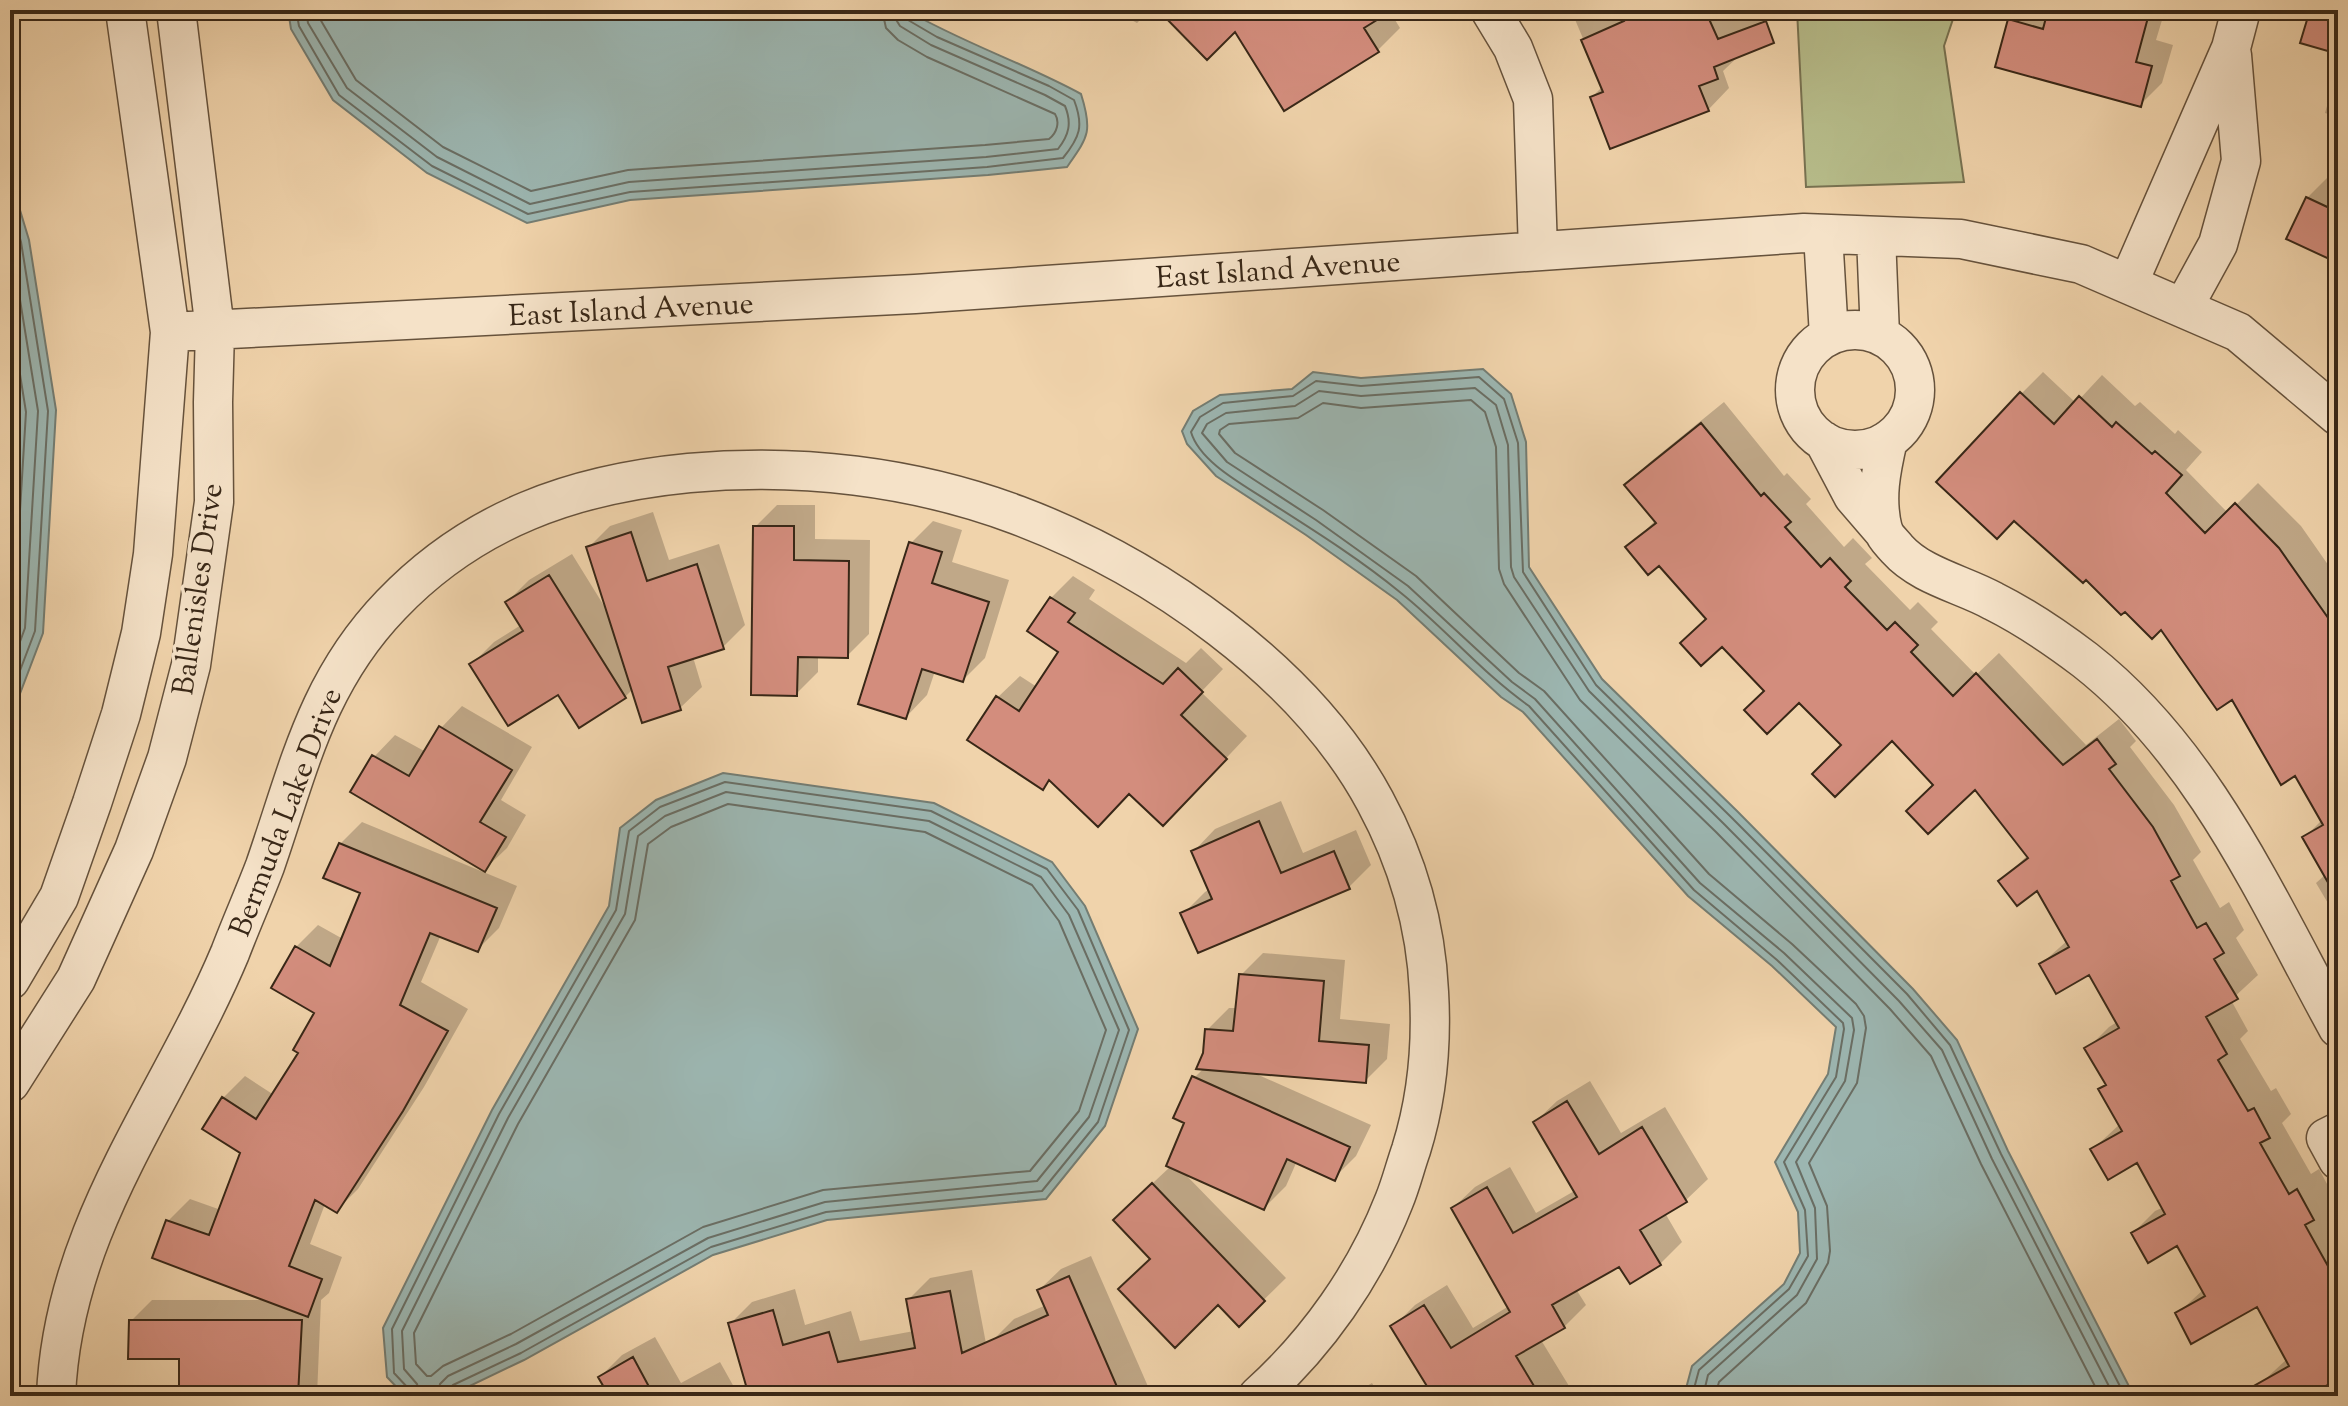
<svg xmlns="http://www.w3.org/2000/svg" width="2348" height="1406" viewBox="0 0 2348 1406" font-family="'Sorts Mill Goudy',serif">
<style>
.green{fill:#b7bd8b;stroke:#787251;stroke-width:2}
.water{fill:#9cb6b1;stroke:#747d73;stroke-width:2}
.shadow{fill:#0003}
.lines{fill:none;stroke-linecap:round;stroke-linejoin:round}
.shore{stroke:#6a6e64;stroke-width:2}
.building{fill:#d38d7d;stroke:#382717;stroke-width:2}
.minor-casing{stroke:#66523c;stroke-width:41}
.minor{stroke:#f5e2c8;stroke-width:38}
.labels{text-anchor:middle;stroke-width:7;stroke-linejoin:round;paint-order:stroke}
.street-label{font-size:30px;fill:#382717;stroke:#f5e2c8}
</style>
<rect width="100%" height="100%" fill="#f0d3ab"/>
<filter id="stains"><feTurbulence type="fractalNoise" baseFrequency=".0025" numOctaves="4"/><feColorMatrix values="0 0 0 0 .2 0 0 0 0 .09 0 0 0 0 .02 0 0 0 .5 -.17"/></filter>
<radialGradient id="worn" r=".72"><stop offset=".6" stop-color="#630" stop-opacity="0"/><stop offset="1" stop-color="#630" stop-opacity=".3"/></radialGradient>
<path class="green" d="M1797,10H1956L1944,46L1964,182L1806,187Z"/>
<path class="water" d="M288,10H906C963,43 1024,63 1081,94C1093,132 1088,137 1067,167L988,175L630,200L527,223L427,173L333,100L291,29Z
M10,177L29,240L56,410L43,633L10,720Z
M1483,369L1511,394L1526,442L1529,567L1602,679L1737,811L1913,989L1957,1040L2008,1151L2134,1396H1684L1692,1366L1784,1284L1800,1253L1798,1212L1775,1162L1828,1074L1836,1027L1772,966L1688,896L1523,712L1501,697L1397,600L1306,535L1216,476L1187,444L1182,431L1193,411L1220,395L1292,389L1313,372L1361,378Z
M723,773L934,803L1052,862L1085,906L1138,1029L1105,1126L1046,1199L827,1220L713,1255L524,1360L449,1396H405L387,1377L383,1328L492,1110L609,906L620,828L656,800Z"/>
<path class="shadow" d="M1113,10H1150L1137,23Z
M1313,10H1389L1400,28L1378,50Z
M1571,10H1757L1765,31L1723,71L1729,88L1708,110L1592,97L1603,86Z
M2020,10H2165L2156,40L2173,45L2162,83L2140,105L2010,20Z
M2338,67V117L2325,113Z
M2329,176L2338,180V261L2307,198Z
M2043,372L2076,403L2102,375L2135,406L2140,402L2175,434L2178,430L2202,452L2186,470L2228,513L2258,483L2301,526L2338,579V913L2335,915L2316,883L2326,874L2305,837L2322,820L2296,774L2232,697L2161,627L2021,394Z
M1724,402L1784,476L1787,473L1811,499L1806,504L1844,547L1853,538L1872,558L1865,564L1910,610L1918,602L1938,622L1931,629L1976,675L1999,653L2086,745L2119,719L2136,741L2130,747L2174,805L2201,852L2193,860L2220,908L2229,902L2244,930L2236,938L2258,975L2231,1000L2248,1031L2240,1039L2271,1091L2276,1088L2291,1114L2282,1123L2311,1174L2319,1169L2334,1197L2327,1204L2338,1224V1377L2304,1396H2267L2260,1384L2287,1359L2257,1304L2177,1314L2204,1289L2178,1244L2133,1233L2155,1211L2164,1207L2138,1161L2093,1149L2120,1124L2101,1090L2107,1083L2087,1049L2109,1027L2117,1022L2089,973L2041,964L2068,940L2038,888L2000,881L2028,855L1975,787L1936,784L1892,738L1843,745L1799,700L1767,690L1708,618L1659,563L1628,547L1656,520L1627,485L1649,463Z
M777,505H815V539L870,540L869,634L847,656H818V672L796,694L755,527Z
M653,512L669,560L719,544L745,625L723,647L693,657L702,687L680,708L633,689L625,697L558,692L472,664L494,642L521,625L507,602L529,580L572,554L606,609L588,548L610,526Z
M933,521L962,530L952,562L1009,580L985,658L963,680L935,671L927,695L906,717L911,543Z
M1073,576L1095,590L1089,599L1186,663L1201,648L1223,669L1201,692L1247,736L1185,802L1051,779L1043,787L998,697L1020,676L1037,687L1061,651L1051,598Z
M462,706L532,747L501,800L526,815L507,848L485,869L374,757L395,735L426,752L441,728Z
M1281,801L1303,853L1356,830L1371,865L1349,887L1183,914L1205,892L1210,889L1194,851L1215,829Z
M362,822L517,886L499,928L477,950L441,935L421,982L468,1009L424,1087L358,1189L336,1211L325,1204L310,1244L342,1257L329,1293L321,1300L317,1396H181V1357L131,1321L152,1300H269L154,1256L168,1221L190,1199L221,1210L243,1152L223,1098L245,1076L274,1095L301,1052L317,1012L296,947L318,925L343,939L363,892L340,844Z
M1263,953L1345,960L1340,1019L1390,1024L1387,1059L1365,1081L1254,1073L1371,1125L1356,1156L1334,1178L1297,1161L1286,1186L1264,1208L1184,1173L1286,1278L1239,1324L1218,1302L1152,1258L1137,1198L1171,1166L1187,1122L1194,1078L1204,1068L1207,1030L1229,1008H1238L1241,975Z
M1590,1081L1621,1133L1665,1107L1708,1179L1686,1200L1665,1213L1682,1242L1660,1264H1620L1576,1289L1586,1305L1564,1327L1541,1340L1569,1386L1559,1396H1424L1433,1391L1393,1327L1415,1305L1447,1285L1473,1328L1509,1306L1453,1208L1475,1187L1510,1167L1536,1213L1576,1190L1535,1122L1557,1101Z
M1091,1256L1150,1391L1145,1396H1016L992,1341L1014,1319L1046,1305L1039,1290L1061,1269Z
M972,1270L996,1396H751L730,1324L752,1302L795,1289L805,1325L851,1311L860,1341L914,1331L908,1300L930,1278Z
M655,1337L681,1383L720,1362L739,1396H607L610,1393L600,1377L622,1355Z
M1372,1383L1380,1396H1350Z"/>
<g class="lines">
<path class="shore" d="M296,10L299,26L339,95L432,166L528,214L630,192L987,167L1063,158C1080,137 1084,126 1074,100L1049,86L937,37L908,20L904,10
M306,10L308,23L347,88L437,157L530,204L629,182L986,157L1058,149C1069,135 1072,123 1065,106L1045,95L931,45L900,26L895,18L894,10
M318,10L320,19L356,80L443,147L531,191L628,170L985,145L1049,139C1057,133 1060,122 1055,114L927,57L898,40L886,28L882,10
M10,204L21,242L48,411L35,631L10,697
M10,238L38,411L25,628L10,669
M10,312L26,412L13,626L10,634
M728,804L925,832L1032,885L1059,921L1106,1030L1079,1111L1030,1171L823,1190L703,1227L511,1334L443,1366L431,1376H427L416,1364L414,1333L518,1124L635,920L648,844L671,827Z
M410,1396L408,1388L394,1373L392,1329L499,1114L616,910L629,831L660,807L725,782L931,811L1047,869L1078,910L1129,1030L1098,1122L1042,1191L826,1212L711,1247L521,1353L453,1385L448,1390V1396
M420,1396L417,1384L404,1369L402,1331L508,1118L625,914L638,836L665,816L726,792L929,821L1041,877L1069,915L1119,1030L1089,1117L1037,1181L825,1202L708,1238L516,1344L448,1376L440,1384L438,1396
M1692,1396L1699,1370L1789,1289L1808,1256L1805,1210L1784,1162L1836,1077L1844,1029L1843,1023L1777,960L1694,890L1529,706C1482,673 1446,629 1401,593C1361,560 1315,531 1271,503C1246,486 1200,463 1191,432L1200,417L1223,403L1293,396L1316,381L1361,386L1479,377L1504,399L1518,443L1523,572L1596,685L1731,817L1907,994L1950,1045L2001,1154L2125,1396
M1703,1396L1708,1375L1797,1295L1817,1259L1815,1208L1796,1162L1845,1081L1854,1030L1852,1018L1784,953L1700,883L1535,699L1512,682L1408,586L1316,520L1227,462L1202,433L1207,424L1226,413L1295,406L1319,391L1361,396L1475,388L1496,405L1508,445L1511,567L1514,577L1589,691L1724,824L1899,1001L1942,1050L1992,1159L2114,1396
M1715,1396L1719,1382L1806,1303L1828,1263L1830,1251L1827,1206L1809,1163L1857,1083L1866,1028L1864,1016L1856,1004L1792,944L1709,874L1544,691L1519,673L1416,576L1323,510L1235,453L1219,434L1220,430L1229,424L1298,418L1323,403L1361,408L1471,400L1485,412L1496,447L1499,569L1504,584L1580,700L1716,832L1890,1009L1931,1056L1981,1164L2100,1396"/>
</g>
<path class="building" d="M1158,10H1393L1364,28L1379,52L1284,111L1235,32L1207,60Z
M1619,10H1705L1718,39L1766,21L1774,43L1714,67L1718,79L1699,86L1709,111L1610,149L1590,97L1603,92L1581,40L1624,21Z
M2048,10H2150L2136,62L2152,66L2141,107L1995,67L2008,19L2043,29Z
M2310,10H2338V54L2300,43Z
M2306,197L2338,212V263L2286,239Z
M2020,392L2054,424L2079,396L2112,427L2116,422L2152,454L2155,451L2182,475L2166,493L2205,533L2235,503L2279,548L2338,632V900L2302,837L2323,825L2295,776L2281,785L2232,700L2217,710L2161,630L2152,639L2125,612L2121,615L2086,580L2083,583L2014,521L1997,539L1936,482Z
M1701,423L1761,496L1764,493L1791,522L1785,527L1821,567L1830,558L1851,581L1845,587L1887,630L1895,622L1918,645L1911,652L1953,696L1976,673L2063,765L2097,739L2116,764L2109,769L2153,827L2180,876L2171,881L2197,928L2206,923L2224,953L2214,959L2238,999L2206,1017L2227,1054L2218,1060L2248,1111L2254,1108L2270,1138L2260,1143L2289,1194L2297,1189L2314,1220L2305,1225L2338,1284V1379L2308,1396H2236L2289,1366L2257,1307L2191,1344L2175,1313L2205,1296L2177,1246L2148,1263L2131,1233L2165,1214L2137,1163L2108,1180L2090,1149L2122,1131L2098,1089L2106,1085L2084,1048L2119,1028L2089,975L2056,994L2039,964L2069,947L2037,891L2017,906L1998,881L2028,858L1975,790L1928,834L1906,811L1933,785L1892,741L1835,797L1812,774L1841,745L1799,703L1767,734L1744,710L1764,691L1722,647L1701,666L1680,643L1706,619L1659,566L1648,575L1625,547L1656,523L1624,485Z
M753,526H794V560L849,561L848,658L798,657L797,696L751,695Z
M631,532L647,581L697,564L724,649L668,667L681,710L642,723L586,547Z
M909,542L942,552L932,583L989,602L963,682L922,669L906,719L858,704Z
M549,575L626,698L579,728L558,695L508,726L469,664L523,631L505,602Z
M1050,597L1075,613L1068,622L1163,684L1178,668L1203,692L1181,715L1227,759L1163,826L1129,794L1098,827L1049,780L1043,790L967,740L996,696L1019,711L1058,652L1027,631Z
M439,726L512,770L480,822L506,837L485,872L350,792L372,755L409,776Z
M1259,821L1281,873L1334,851L1350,889L1198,953L1180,913L1212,899L1191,851Z
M339,843L497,908L478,952L430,933L400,1005L448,1031L403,1111L337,1213L315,1200L289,1266L322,1279L308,1317L152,1258L166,1220L209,1235L240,1153L202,1129L222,1097L256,1119L298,1053L293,1050L314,1013L271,988L295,946L330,966L360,893L323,878Z
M1239,974L1324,981L1319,1041L1369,1045L1366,1083L1196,1069L1203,1053L1205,1029L1233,1031Z
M1192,1076L1350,1147L1335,1181L1287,1159L1264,1210L1166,1166L1184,1123L1173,1118Z
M1567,1101L1599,1154L1642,1127L1687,1202L1640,1230L1661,1265L1630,1284L1619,1267L1552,1305L1565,1328L1516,1356L1540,1396H1433L1390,1326L1424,1305L1451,1348L1510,1312L1451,1208L1487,1187L1513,1233L1577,1197L1533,1122Z
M1152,1183L1265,1301L1239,1327L1218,1305L1175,1348L1118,1289L1150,1259L1113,1220Z
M1069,1276L1121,1396H749L728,1323L773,1310L783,1345L829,1332L838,1362L915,1348L906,1299L950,1291L962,1353L1048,1315L1037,1290Z
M129,1320H302L298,1396H179V1359H128Z
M633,1357L654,1396H609L598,1377Z"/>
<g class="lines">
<g class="minor-casing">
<path id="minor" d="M1490,10L1513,48L1533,99L1538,251
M1823,234L1829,336
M1876,236L1880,335
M2128,284L2231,48L2241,10
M2183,308L2218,244L2241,161L2232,55
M1795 390a60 60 0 1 1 120 0a60 60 0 1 1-120 0Z
M170,332L915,294L1804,233L1961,239L2081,264L2238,332L2338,416
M1888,440C1881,470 1875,499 1883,530C1885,537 1893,544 1897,549C1921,576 1962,584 1993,601C2025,617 2056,638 2085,660C2204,753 2267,899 2338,1028
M1824,441L1853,496L1884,532
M10,980L59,897L92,803L121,714L141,633L153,554L170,332L125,10
M10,1083L76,979L134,850L167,758L191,665L214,502L213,402L215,330L176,10
M2338,1132L2326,1138L2338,1160
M56,1396C63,1225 167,1103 230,953C241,924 254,895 265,866C299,768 316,683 391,605C473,519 574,484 689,473C799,463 913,476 1017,515C1153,566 1305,671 1375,801C1407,860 1426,925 1429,992C1432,1045 1427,1099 1411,1150C1405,1167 1401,1184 1394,1201C1365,1275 1317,1343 1258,1396"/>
</g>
<use href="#minor" class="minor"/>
</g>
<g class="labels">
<g class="street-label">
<text transform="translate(1278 269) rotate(-4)" y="10">East Island Avenue</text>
<text transform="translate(631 309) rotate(-3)" y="10">East Island Avenue</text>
<text transform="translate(197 589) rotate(-82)" y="10">Ballenisles Drive</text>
<text transform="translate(285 812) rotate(-69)" y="10">Bermuda Lake Drive</text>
</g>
</g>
<rect width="2348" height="1406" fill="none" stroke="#f0d3ab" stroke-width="40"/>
<rect x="12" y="12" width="2324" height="1382" fill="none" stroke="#382717" stroke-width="4"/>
<rect x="20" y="20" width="2308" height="1366" fill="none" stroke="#382717" stroke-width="2"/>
<rect width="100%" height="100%" filter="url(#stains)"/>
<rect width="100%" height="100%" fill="url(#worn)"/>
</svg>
